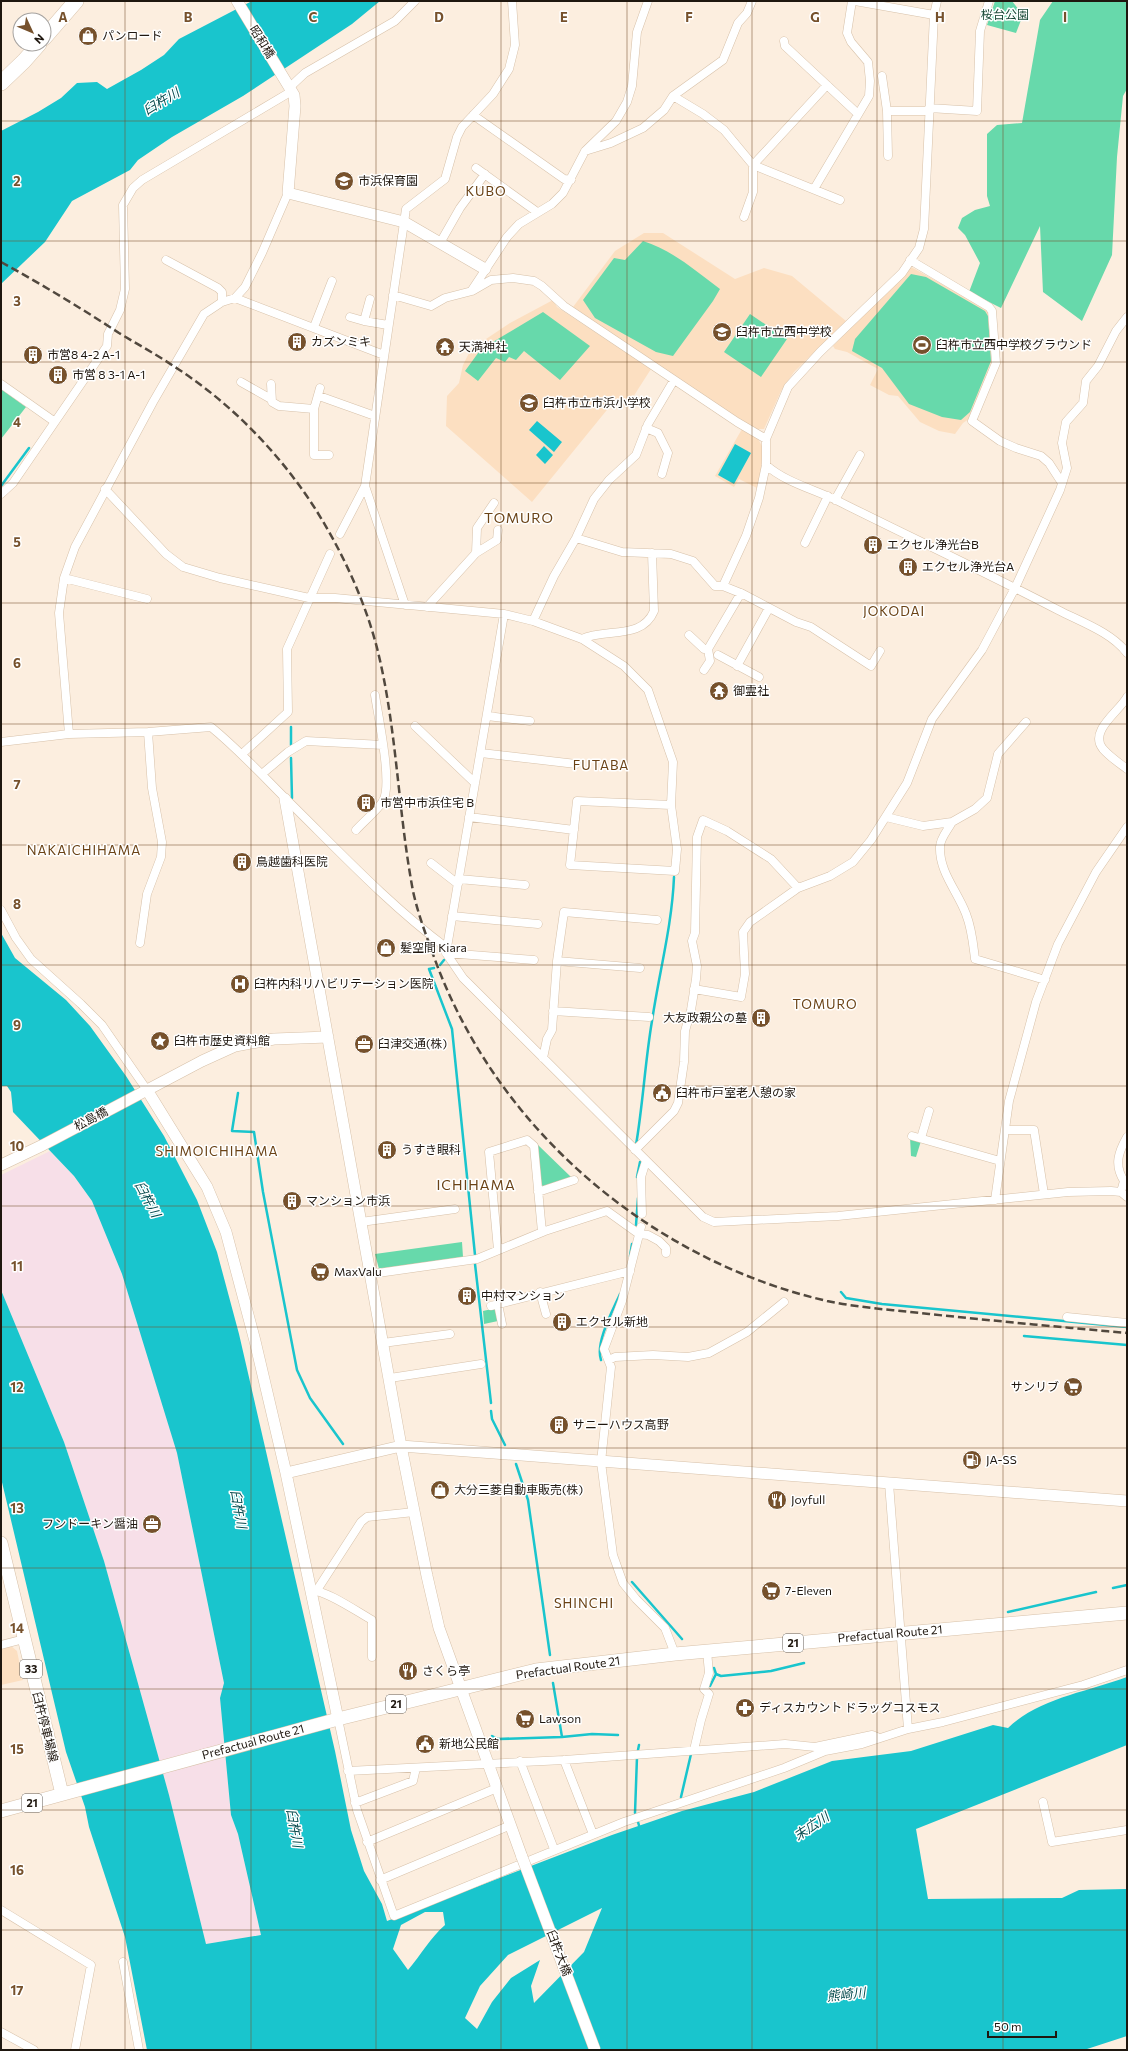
<svg xmlns="http://www.w3.org/2000/svg" width="1128" height="2051" viewBox="0 0 1128 2051" font-family="Commissioner,'Noto Sans JP',sans-serif">
<style>
.built{fill:#fcdfc1}
.industrial{fill:#f7dfe8}
.green{fill:#67d9ab}
.water{fill:#19c5cd;fill-rule:evenodd}
.lines{fill:none;stroke-linecap:round;stroke-linejoin:round}
.stream{stroke:#19c5cd;stroke-width:2.5}
.street-casing{stroke:#d7c1a9;stroke-width:9}
.secondary-casing{stroke:#d7c1a9;stroke-width:12}
.primary-casing{stroke:#d7c1a9;stroke-width:14}
.highway-casing{stroke:#d7c1a9;stroke-width:16}
.street{stroke:#fff;stroke-width:8}
.secondary{stroke:#fff;stroke-width:11}
.primary{stroke:#fff;stroke-width:13}
.highway{stroke:#fff;stroke-width:15}
.rail{stroke:#51483e;stroke-width:2.5;stroke-dasharray:8 4;stroke-linecap:butt}
.secondary-bridge-casing{stroke:#d7c1a9;stroke-width:12;stroke-linecap:butt}
.secondary-bridge{stroke:#fff;stroke-width:11}
.grid{fill:none;stroke:#76512c;stroke-width:1;stroke-opacity:0.55}
.labels{text-anchor:middle;stroke-width:3;stroke-linejoin:round;paint-order:stroke}
.shield{fill:#fff;stroke:#625d57;stroke-width:1}
.shield-label{font-size:11px;font-weight:bold;fill:#1f170f}
.park-label{font-size:12px;fill:#184836;stroke:#fff}
.poi-label{font-size:12px;fill:#1f170f;stroke:#fff;text-anchor:start}
.street-label{font-size:12px;fill:#1f170f;stroke:#fff}
.water-label{font-size:13px;font-style:italic;fill:#084c4f;stroke:#fff}
.neighbourhood-label{font-size:13px;letter-spacing:1px;fill:#6a4215;stroke:#fff}
.quarter-label{font-size:14px;letter-spacing:1px;fill:#6a4215;stroke:#fff}
.grid-label{font-size:13px;text-anchor:middle;font-weight:bold;fill:#76512c;stroke:#fff;stroke-width:3;stroke-linejoin:round;paint-order:stroke}
</style>
<rect width="100%" height="100%" fill="#fceedf"/>
<path class="built" d="M644,233H663L735,279L764,268L792,276L846,321L794,372L781,391L764,429H757L740,422L573,307L615,251Z
M911,267L987,309L989,314L992,360L969,419L963,423L955,434L939,431L920,422L898,396L889,395L870,385L878,369L847,352L835,349L833,346Z
M553,300L557,307L651,369L626,408L615,400L532,502L446,426L447,396L459,383L463,365L471,349L510,323Z
M742,429L757,437L763,448L759,489L739,479L734,487L715,476Z
M11,1646L17,1651L23,1680L1,1685V1648Z"/>
<path class="industrial" d="M50,1151L74,1176L92,1201L112,1248L134,1307L177,1453L224,1683L220,1698L231,1815L238,1834L261,1935L206,1944L169,1795L104,1561L64,1442L1,1290V1175Z"/>
<path class="green" d="M995,1H1012L1023,15L1016,33L987,25Z
M1053,1H1127V89L1123,96L1117,157L1112,255L1082,321L1043,292L1040,226L1001,308L969,292L980,263L965,235L958,228L962,218L975,210L990,206L987,196V134L997,125L1022,123L1040,20Z
M643,241C672,250 696,271 720,289L713,301L673,356L656,352L595,318L583,300L614,258L625,260Z
M911,274L926,277L985,311L988,316L991,361L970,412L961,420L942,417L909,404L882,368L852,351L855,339Z
M543,312L590,346L560,380L524,351L516,360L509,357L505,362L496,358L478,381L465,371L481,349Z
M750,314L787,339L761,377L724,352Z
M1,389L26,407L1,439Z
M910,1137L921,1141L916,1157L911,1156Z
M537,1144L571,1177L544,1187L540,1184Z
M462,1242L463,1257L379,1269L375,1254Z
M496,1308L498,1321L484,1324L483,1311Z"/>
<path class="water" d="M252,1H380L352,24L243,96L172,137L138,160L130,170L72,201L45,242L1,284V131L38,112L61,98L77,83L97,82L107,89L141,70L164,55L179,39Z
M537,421L562,442L554,452L529,430Z
M735,444L751,453L734,484L718,475Z
M544,446L553,455L545,464L536,455Z
M1,933L15,958L66,1000L90,1026L126,1076L164,1136L197,1200L217,1252L239,1334L335,1751L351,1830L364,1871L382,1904L387,1921L612,1835L682,1811L754,1792L832,1761L911,1751L993,1725L1008,1728C1039,1698 1087,1692 1127,1677V1745L916,1829L928,1899L1062,1898L1079,1890L1127,1889V2036L1084,2050H147L125,1937L89,1827L85,1807L66,1752L1,1478V1290L64,1442L104,1561L169,1795L206,1944L261,1935L238,1834L231,1815L220,1698L224,1683L177,1453L122,1274L92,1201L74,1176L13,1112L11,1092L7,1086H1ZM602,1908L584,1952L534,2003L531,1986L540,1960L511,1978L492,2002L477,2029L465,2018L480,1986L508,1955ZM425,1912H443L445,1925C430,1938 421,1955 408,1970L393,1949L401,1925Z"/>
<g class="lines">
<path class="stream" d="M1,486L29,448
M291,745V727
M291,758L292,798
M440,965L444,960
M434,968L429,969L452,1029L475,1255
M238,1093L232,1131L254,1132L263,1192L297,1370L310,1398L343,1444
M636,1145C643,1104 645,1062 652,1021C659,973 672,926 674,877
M637,1177L640,1162
M636,1225L638,1198
M630,1256L632,1244
M475,1264L491,1403
M841,1292L846,1298L882,1304L1127,1327
M1024,1336L1127,1345
M601,1360C595,1343 613,1310 620,1294
M491,1411L492,1419L505,1445
M516,1464L528,1500L550,1655
M632,1582L682,1639
M1113,1588L1127,1585
M1008,1612L1096,1592
M716,1674L721,1676L771,1671L804,1663
M553,1683L562,1737
M710,1686L716,1674L714,1668
M492,1736L498,1739L562,1737L592,1734L618,1735
M638,1750L639,1745
M681,1797L691,1754
M635,1813L637,1757
M638,1822L640,1829"/>
<g class="street-casing">
<path id="street" d="M855,1L934,15
M784,41L785,46L858,114
M882,76L887,111H928
M290,87L305,73L395,21L415,1
M673,96L703,114L724,130L753,165L840,200
M929,108L977,111L980,31L989,1
M887,111L888,156
M473,115L564,179L571,180
M585,151L611,143L643,128L664,110L673,96L723,60L738,23L747,13L752,1
M476,168L537,212
M814,189L869,96L870,81L868,62L851,42L847,33L852,1
M744,217L753,192V165L827,85
M440,243L460,208L485,174
M166,260L218,288L222,292V302
M910,260L989,307L992,311L996,363L972,421L1000,441L1016,448L1041,456L1049,463L1062,483
M472,290L507,237L519,224L552,204L563,193L585,151L616,121L627,102L632,86L637,32L648,1
M393,295L431,306L445,298L472,291L491,280L513,278L534,281L542,286L564,306L737,422L766,439
M235,298L384,355
M350,317L364,321L388,325
M364,321L370,299
M314,327L332,281
M241,382L271,399
M1,384L55,422
M271,384L272,402L279,406L314,409
M320,388L314,409V455H329
M319,396L375,416
M646,428L658,433L668,453L662,474
M766,465C785,482 813,489 836,500C910,537 985,572 1058,610C1081,622 1111,632 1127,653
M365,486L405,605
M105,489L166,554L183,567L220,578L309,598H335L504,614L533,621L582,639L624,666L648,690L673,762L671,805L677,849L675,871L570,865L577,801L671,805
M1,494L13,483L107,346L108,334L120,310L125,289L123,205L133,188L142,180L292,91
M835,500L860,455
M340,534L365,486L406,209L445,179L457,137L462,127L493,94L509,69L515,45L512,1
M576,538L622,552L671,554L693,561L715,586H723L743,594L796,622L811,627L871,666L880,651
M805,543L828,496
M476,553L477,528L494,503
M64,578L147,599
M723,586L746,536L759,498L766,465V439L788,387L820,352L902,273L919,248L924,229L934,15L937,1
M427,607L476,553L497,540L498,530
M504,614L446,953L463,978L703,1217L714,1222L838,1216L1068,1192L1111,1191L1121,1192L1127,1197
M533,621L554,576L576,538L594,499L609,480L636,455L648,424L674,380
M689,635L704,649H708L741,593
M582,639C606,628 642,640 654,611L652,553
M718,655L759,677
M737,666L769,608
M704,670L710,661L708,649
M1127,697C1120,711 1088,731 1103,749C1110,757 1119,763 1127,769
M487,716L530,721
M415,726L475,783
M69,734L59,613L64,578L75,547L153,402L204,314L222,302L235,298L245,287L262,253L288,193
M1,742L69,734L148,732L211,727C238,749 261,774 286,799C338,850 388,904 447,948
M481,753L576,764
M242,754L288,712L287,649L330,554
M262,774L288,752L306,741L383,745
M469,817L574,830
M886,817L923,826L952,822C948,830 940,838 940,847C939,872 958,892 966,914C972,929 973,943 975,959L1045,980
M952,822L975,809L987,798L998,754L1026,722
M356,830C364,821 377,811 383,801C393,784 378,716 375,695
M431,863L458,884
M459,879L525,885
M1,910L16,938L31,959L81,1004L102,1025L147,1090
M452,916L538,924
M140,943L147,894L161,857L162,842L152,788L148,732
M446,953L534,960
M557,961L640,968
M694,989L741,997L745,974L743,932L750,922L798,888L830,876L853,862L871,840L907,783L932,719L982,650L1015,588L1060,490L1067,468L1062,443L1066,422L1083,403L1086,381L1098,366L1116,331L1127,317
M553,1011L649,1017
M543,1058L547,1039L552,1030L557,961L564,912L657,920
M1005,1130H1034L1044,1194
M912,1136L1000,1161
M921,1138L929,1111
M635,1150L674,1111L678,1103L684,1062L685,1031L691,1010L696,979L697,966L692,941L695,933L697,837L703,820L727,831L771,859L798,888
M538,1192L574,1180
M1121,1192L1124,1181C1114,1165 1118,1153 1127,1137
M995,1200L1009,1101L1036,1002L1058,944L1096,872L1127,827
M642,1214L641,1177L646,1161
M361,1222L455,1209
M641,1227L622,1301L604,1349L611,1367L601,1462L613,1555L623,1583L636,1599L665,1628L675,1654
M498,1250L489,1152L527,1140L534,1146L542,1232
M371,1274L477,1259L545,1231L607,1211L639,1234L648,1235L659,1241L666,1248V1253
M540,1292L546,1314
M498,1304L502,1324
M491,1306L630,1271
M1067,1317L1127,1323
M383,1343L450,1334
M609,1360L615,1357L653,1355L688,1357L709,1353L747,1332L784,1302
M390,1378L481,1364
M889,1483L908,1729
M317,1590L361,1522L367,1517L414,1512
M312,1591C325,1589 359,1613 372,1620V1657
M1,1645L24,1639
M338,1719L357,1810L394,1916L624,1822L784,1768L825,1751L862,1744L908,1729L943,1722L1083,1685L1127,1670
M694,1750L701,1720L709,1694L704,1689L709,1673L707,1651
M564,1760L593,1834
M520,1761L554,1849
M348,1771L564,1760L785,1744L815,1747L872,1735L877,1737
M1043,1802L1052,1842L1127,1830
M355,1803L413,1781L416,1768
M367,1842L497,1788
M380,1880L511,1825
M1,1910L91,1965L75,2050
M123,1962L139,2050
M1,2032L34,2050"/>
</g>
<g class="secondary-casing">
<path id="secondary" d="M237,1L294,95L295,106L288,193L404,222L485,269
M285,799L401,1446L427,1576L439,1628L522,1857
M147,1090L207,1187L226,1232L255,1341L286,1473L338,1719
M1,1165L43,1145L202,1061L235,1046L274,1039L328,1037
M286,1473L401,1446L1127,1501"/>
</g>
<g class="primary-casing">
<path id="primary" d="M1,1543L62,1794
M1,1811L338,1719L536,1670L675,1654L1127,1613"/>
</g>
<g class="highway-casing">
<path id="highway" d="M44,38L76,1
M1,83L24,61L39,44"/>
</g>
<use href="#street" class="street"/>
<use href="#secondary" class="secondary"/>
<use href="#primary" class="primary"/>
<use href="#highway" class="highway"/>
<path class="rail" d="M1,262C41,284 81,308 119,333C139,345 159,356 178,369C233,405 281,455 316,510C343,553 366,603 378,652C397,730 398,812 413,891C418,914 426,935 434,957C496,1129 650,1260 827,1301C860,1308 895,1310 929,1314C995,1321 1061,1327 1127,1333"/>
<g class="secondary-bridge-casing">
<path id="secondary-bridge" d="M522,1857L595,2050"/>
</g>
<use href="#secondary-bridge" class="secondary-bridge"/>
</g>
<path class="grid" d="M125,1V2050M251,1V2050M376,1V2050M501,1V2050M627,1V2050M752,1V2050M877,1V2050M1003,1V2050M1,121H1127M1,241H1127M1,362H1127M1,483H1127M1,603H1127M1,724H1127M1,845H1127M1,965H1127M1,1086H1127M1,1206H1127M1,1327H1127M1,1448H1127M1,1568H1127M1,1689H1127M1,1810H1127M1,1930H1127"/>
<defs>
<g id="shop-disc" transform="scale(1)"><circle r="9.5" fill="#76512c" stroke="#fff"/><path d="M-5-2.5h2.3a2.7 3.5 0 0 1 5.4 0H5L5.5 6h-11ZM-1.5-2.5h3a1.5 2.3 0 0 0-3 0Z" fill="#fff"/></g>
<g id="school-disc" transform="scale(1)"><circle r="9.5" fill="#76512c" stroke="#fff"/><path d="M0-5L7-2L0 1L-7-2ZM-4 1L0 2.5L4 1V4Q0 6-4 4Z" fill="#fff"/></g>
<g id="building-disc" transform="scale(1)"><circle r="9.5" fill="#76512c" stroke="#fff"/><path d="M-4-6H4V6H1V3H-1V6H-4ZM-2.5-4.3h1.7v1.8h-1.7ZM.8-4.3h1.7v1.8H.8ZM-2.5-1h1.7V.8h-1.7ZM.8-1h1.7V.8H.8Z" fill="#fff"/></g>
<g id="stadium-disc" transform="scale(1)"><circle r="9.5" fill="#76512c" stroke="#fff"/><path d="M0-5a6.5 5 0 1 0 0 10a6.5 5 0 1 0 0-10ZM-3.5-1.8h7v3.6h-7Z" fill="#fff"/></g>
<g id="temple-disc" transform="scale(1)"><circle r="9.5" fill="#76512c" stroke="#fff"/><path d="M0-6L5-2H3V0L6.5 2.5H4V6H1.5V3h-3V6H-4V2.5H-6.5L-3 0V-2H-5Z" fill="#fff"/></g>
<g id="hospital-disc" transform="scale(1)"><circle r="9.5" fill="#76512c" stroke="#fff"/><path d="M-5-5h3v3.5h4V-5h3V5h-3V1.5h-4V5h-3Z" fill="#fff"/></g>
<g id="sight-disc" transform="scale(1)"><circle r="9.5" fill="#76512c" stroke="#fff"/><path d="M0-6L1.8-2.2L6-1.7L2.9 1.2L3.7 5.4L0 3.3L-3.7 5.4L-2.9 1.2L-6-1.7L-1.8-2.2Z" fill="#fff"/></g>
<g id="office-disc" transform="scale(1)"><circle r="9.5" fill="#76512c" stroke="#fff"/><path d="M-6-3h4V-5.5h4V-3h4V5H-6ZM-1-4.5V-3h2v-1.5ZM-6 0V1H6V0Z" fill="#fff"/></g>
<g id="civic-disc" transform="scale(1)"><circle r="9.5" fill="#76512c" stroke="#fff"/><path d="M-.6-6.5H3V-4.5H.6V-3L4-1V1h2V6H-6V1h2V-1L-.6-3ZM-1.2 2.5V6h2.4V2.5Z" fill="#fff"/></g>
<g id="supermarket-disc" transform="scale(1)"><circle r="9.5" fill="#76512c" stroke="#fff"/><path d="M-6-5.5h2.5l.6 2H6L4.5 2H-2.5L-4.4-4H-6ZM-1.5 3.2a1.3 1.3 0 1 0 .1 0ZM3 3.2a1.3 1.3 0 1 0 .1 0Z" fill="#fff"/></g>
<g id="fuel-disc" transform="scale(1)"><circle r="9.5" fill="#76512c" stroke="#fff"/><path d="M-5.5-6h7V0h2V4h1.3V-2.5L3-4.5l.8-.8L6-3V5H2.5V1h-1V6h-7ZM-4.2-4.7v3.2H.2V-4.7Z" fill="#fff"/></g>
<g id="restaurant-disc" transform="scale(1)"><circle r="9.5" fill="#76512c" stroke="#fff"/><path d="M-5-6h1v4h1v-4h1v4h1v-4h1v5L-1.5 .5V6h-2V.5L-5-1ZM5-6V6H3V1.5H1.5Q1.5-4 5-6Z" fill="#fff"/></g>
<g id="pharmacy-disc" transform="scale(1)"><circle r="9.5" fill="#76512c" stroke="#fff"/><path d="M-2-6h4v4h4v4h-4v4h-4v-4h-4v-4h4Z" fill="#fff"/></g>
</defs>
<g fill-rule="evenodd">
<use href="#shop-disc" x="88" y="36"/>
<use href="#school-disc" x="344" y="181"/>
<use href="#school-disc" x="722" y="332"/>
<use href="#building-disc" x="297" y="342"/>
<use href="#stadium-disc" x="922" y="345"/>
<use href="#temple-disc" x="445" y="347"/>
<use href="#building-disc" x="33" y="355"/>
<use href="#building-disc" x="58" y="375"/>
<use href="#school-disc" x="529" y="403"/>
<use href="#building-disc" x="873" y="545"/>
<use href="#building-disc" x="908" y="567"/>
<use href="#temple-disc" x="719" y="691"/>
<use href="#building-disc" x="366" y="803"/>
<use href="#building-disc" x="242" y="862"/>
<use href="#shop-disc" x="386" y="948"/>
<use href="#hospital-disc" x="240" y="984"/>
<use href="#building-disc" x="761" y="1018"/>
<use href="#sight-disc" x="160" y="1041"/>
<use href="#office-disc" x="364" y="1044"/>
<use href="#civic-disc" x="662" y="1093"/>
<use href="#building-disc" x="387" y="1150"/>
<use href="#building-disc" x="292" y="1201"/>
<use href="#supermarket-disc" x="320" y="1272"/>
<use href="#building-disc" x="467" y="1296"/>
<use href="#building-disc" x="562" y="1322"/>
<use href="#supermarket-disc" x="1073" y="1387"/>
<use href="#building-disc" x="559" y="1425"/>
<use href="#fuel-disc" x="972" y="1460"/>
<use href="#shop-disc" x="440" y="1490"/>
<use href="#restaurant-disc" x="777" y="1500"/>
<use href="#office-disc" x="152" y="1524"/>
<use href="#supermarket-disc" x="771" y="1591"/>
<use href="#restaurant-disc" x="408" y="1671"/>
<use href="#pharmacy-disc" x="745" y="1708"/>
<use href="#supermarket-disc" x="525" y="1719"/>
<use href="#civic-disc" x="425" y="1744"/>
</g>
<g class="labels">
<g class="shield">
<rect x="783" y="1634" width="20" height="18" rx="3"/>
<rect x="20" y="1660" width="22" height="18" rx="3"/>
<rect x="386" y="1695" width="20" height="18" rx="3"/>
<rect x="22" y="1794" width="20" height="18" rx="3"/>
</g>
<g class="shield-label">
<text x="793" y="1647">21</text>
<text x="31" y="1673">33</text>
<text x="396" y="1708">21</text>
<text x="32" y="1807">21</text>
</g>
<g class="park-label">
<text x="1005" y="19">桜台公園</text>
</g>
<g class="poi-label">
<text x="102" y="40">パンロード</text>
<text x="358" y="185">市浜保育園</text>
<text x="736" y="336">臼杵市立西中学校</text>
<text x="311" y="346">カズンミキ</text>
<text x="936" y="349">臼杵市立西中学校グラウンド</text>
<text x="459" y="351">天満神社</text>
<text x="47" y="359">市営8 4-2 A-1</text>
<text x="72" y="379">市営 8 3-1 A-1</text>
<text x="543" y="407">臼杵市立市浜小学校</text>
<text x="887" y="549">エクセル浄光台B</text>
<text x="922" y="571">エクセル浄光台A</text>
<text x="733" y="695">御霊社</text>
<text x="380" y="807">市営中市浜住宅 B</text>
<text x="256" y="866">鳥越歯科医院</text>
<text x="400" y="952">髪空間 Kiara</text>
<text x="254" y="988">臼杵内科リハビリテーション医院</text>
<text x="747" y="1022" text-anchor="end">大友政親公の墓</text>
<text x="174" y="1045">臼杵市歴史資料館</text>
<text x="378" y="1048">臼津交通(株)</text>
<text x="676" y="1097">臼杵市戸室老人憩の家</text>
<text x="401" y="1154">うすき眼科</text>
<text x="306" y="1205">マンション市浜</text>
<text x="334" y="1276">MaxValu</text>
<text x="481" y="1300">中村マンション</text>
<text x="576" y="1326">エクセル新地</text>
<text x="1059" y="1391" text-anchor="end">サンリブ</text>
<text x="573" y="1429">サニーハウス高野</text>
<text x="986" y="1464">JA-SS</text>
<text x="454" y="1494">大分三菱自動車販売(株)</text>
<text x="791" y="1504">Joyfull</text>
<text x="138" y="1528" text-anchor="end">フンドーキン醤油</text>
<text x="785" y="1595">7-Eleven</text>
<text x="422" y="1675">さくら亭</text>
<text x="759" y="1712">ディスカウント ドラッグコスモス</text>
<text x="539" y="1723">Lawson</text>
<text x="439" y="1748">新地公民館</text>
</g>
<g class="street-label">
<text transform="translate(262 42) rotate(58)" y="4">昭和橋</text>
<text transform="translate(91 1119) rotate(-28)" y="4">松島橋</text>
<text transform="translate(890 1634) rotate(-5)" y="4">Prefactual Route 21</text>
<text transform="translate(568 1668) rotate(-8)" y="4">Prefactual Route 21</text>
<text transform="translate(45 1727) rotate(76)" y="4">臼杵停車場線</text>
<text transform="translate(253 1742) rotate(-15)" y="4">Prefactual Route 21</text>
<text transform="translate(559 1953) rotate(69)" y="4">臼杵大橋</text>
</g>
<g class="water-label">
<text transform="translate(161 101) rotate(-31)" y="5">臼杵川</text>
<text transform="translate(148 1199) rotate(62)" y="5">臼杵川</text>
<text transform="translate(239 1509) rotate(80)" y="5">臼杵川</text>
<text transform="translate(811 1826) rotate(-34)" y="5">末広川</text>
<text transform="translate(295 1828) rotate(80)" y="5">臼杵川</text>
<text transform="translate(846 1994) rotate(-6)" y="5">熊崎川</text>
</g>
<g class="neighbourhood-label">
<text x="486" y="196">KUBO</text>
<text x="894" y="616">JOKODAI</text>
<text x="601" y="770">FUTABA</text>
<text x="84" y="855">NAKAICHIHAMA</text>
<text x="825" y="1009">TOMURO</text>
<text x="217" y="1156">SHIMOICHIHAMA</text>
<text x="584" y="1608">SHINCHI</text>
</g>
<g class="quarter-label">
<text x="519" y="523">TOMURO</text>
<text x="476" y="1190">ICHIHAMA</text>
</g>
</g>
<g class="grid-label">
<text x="63" y="22">A</text>
<text x="188" y="22">B</text>
<text x="313" y="22">C</text>
<text x="439" y="22">D</text>
<text x="564" y="22">E</text>
<text x="689" y="22">F</text>
<text x="815" y="22">G</text>
<text x="940" y="22">H</text>
<text x="1065" y="22">I</text>
<text x="17" y="186">2</text>
<text x="17" y="306">3</text>
<text x="17" y="427">4</text>
<text x="17" y="547">5</text>
<text x="17" y="668">6</text>
<text x="17" y="789">7</text>
<text x="17" y="909">8</text>
<text x="17" y="1030">9</text>
<text x="17" y="1151">10</text>
<text x="17" y="1271">11</text>
<text x="17" y="1392">12</text>
<text x="17" y="1513">13</text>
<text x="17" y="1633">14</text>
<text x="17" y="1754">15</text>
<text x="17" y="1875">16</text>
<text x="17" y="1995">17</text>
</g>
<rect width="1128" height="2051" fill="none" stroke="#1f170f" stroke-width="4"/>
<g transform="translate(32 32) rotate(134)"><circle r="19" fill="#ffffff" stroke="#a5a29f"/>
<path d="M0-3L7 15L0 10L-7 15Z" fill="#76512c"/>
<text y="-6" font-size="11" font-weight="bold" text-anchor="middle" fill="#1f170f">N</text>
</g>
<path d="M988 2031v6h68v-6" fill="none" stroke="#1f170f" stroke-width="2"/>
<text x="994" y="2031" font-size="12" fill="#1f170f" stroke="#ffffff" stroke-width="3" paint-order="stroke">50 m</text>
</svg>
